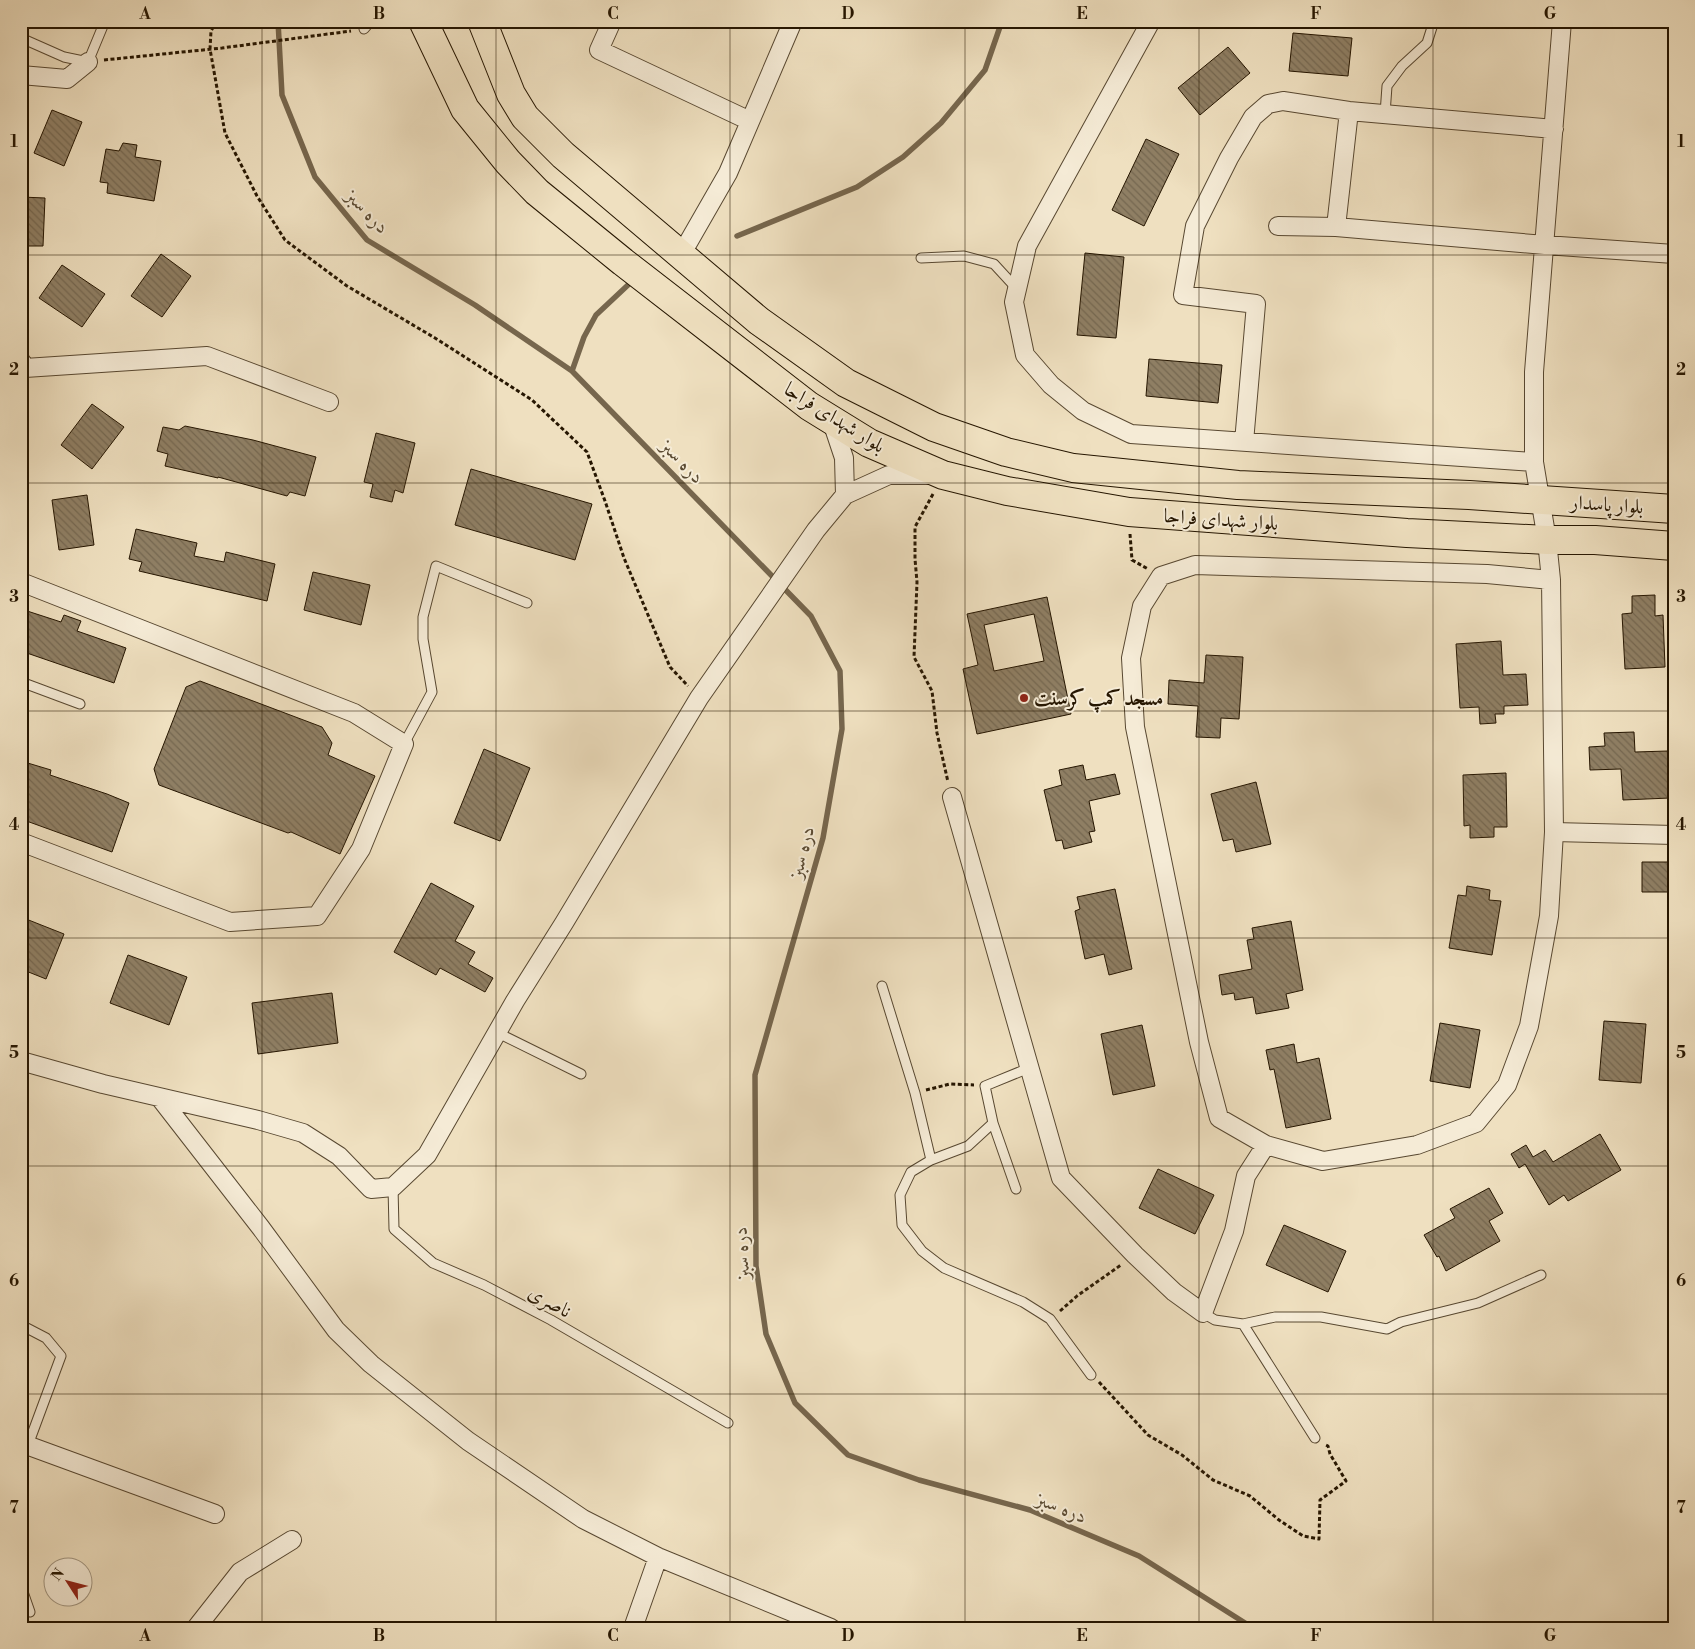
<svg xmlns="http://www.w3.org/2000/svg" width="1695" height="1649" viewBox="0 0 1695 1649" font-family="'Libre Bodoni',Amiri,serif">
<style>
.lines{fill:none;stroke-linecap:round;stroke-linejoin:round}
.stream{stroke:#76664d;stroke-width:5.5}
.building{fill:url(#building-back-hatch);stroke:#261601;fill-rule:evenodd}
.service-casing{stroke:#584831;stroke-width:11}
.minor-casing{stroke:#584831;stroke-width:20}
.primary-casing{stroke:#261601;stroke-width:30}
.path{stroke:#261601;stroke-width:3;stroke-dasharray:4 2.5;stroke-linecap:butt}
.service{stroke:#f5ebd6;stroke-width:9}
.minor{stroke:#f5ebd6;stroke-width:18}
.primary{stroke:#efe0c0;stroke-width:28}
.grid{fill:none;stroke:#261601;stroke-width:1;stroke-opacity:0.55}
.poi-dot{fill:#8f2418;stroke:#f5ebd6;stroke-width:2}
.labels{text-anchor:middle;stroke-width:4;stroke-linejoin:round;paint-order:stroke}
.street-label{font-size:20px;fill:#261601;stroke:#f5ebd6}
.poi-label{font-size:20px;font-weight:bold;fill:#261601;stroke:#f5ebd6;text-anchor:start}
.water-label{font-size:21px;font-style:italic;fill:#5b4b33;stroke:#f5ebd6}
.neatline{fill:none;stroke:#261601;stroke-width:2}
.grid-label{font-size:16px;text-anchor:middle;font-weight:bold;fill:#261601}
</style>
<defs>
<pattern id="building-back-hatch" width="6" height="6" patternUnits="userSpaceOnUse" patternTransform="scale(1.25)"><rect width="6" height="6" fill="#8f7f64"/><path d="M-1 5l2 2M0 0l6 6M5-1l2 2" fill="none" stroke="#756750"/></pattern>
</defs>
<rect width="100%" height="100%" fill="#efe0c0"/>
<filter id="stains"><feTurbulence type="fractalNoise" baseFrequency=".004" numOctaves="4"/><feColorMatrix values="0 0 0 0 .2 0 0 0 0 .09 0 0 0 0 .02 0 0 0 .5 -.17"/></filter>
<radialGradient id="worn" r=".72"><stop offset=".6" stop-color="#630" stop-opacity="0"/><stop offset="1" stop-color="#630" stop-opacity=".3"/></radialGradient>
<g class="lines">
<path class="stream" d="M278,21L282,95L315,177L367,240L475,305L572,371L811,616L840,671L842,729L823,838L755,1075L756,1266L766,1334L795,1403L848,1455L919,1480L1030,1510L1139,1556L1253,1628
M737,236L857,187L903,157L941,123L985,70L1002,21
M572,371L584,337L596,315L628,285"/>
</g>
<path class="building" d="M1293,33L1352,38L1348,76L1289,71Z
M1228,47L1250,73L1200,115L1178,88Z
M52,110L82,122L64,166L34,153Z
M1146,139L1179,154L1144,226L1112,210Z
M123,143L137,145L135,157L161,161L154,201L107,193L108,183L100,182L106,149L119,151Z
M21,197L45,198L43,246H21Z
M1085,253L1124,257L1116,338L1077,335Z
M161,254L191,276L162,317L131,296Z
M62,265L105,294L82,327L39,298Z
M1149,359L1222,365L1218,403L1146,396Z
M92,404L124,427L92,469L61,445Z
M185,426L253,440L316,457L305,496L290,492L287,496L218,477V478L165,466L168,454L157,451L163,427L179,430Z
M376,433L415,443L403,493L395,490L392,502L370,497L373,484L364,482Z
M471,469L592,504L575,560L455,525Z
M87,495L94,545L59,550L52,500Z
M136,529L197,543L194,556L224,562L226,552L275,564L267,601L139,571L142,562L129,559Z
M313,572L370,585L361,625L304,610Z
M1655,595V616L1663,615L1665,667L1625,669L1622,614L1632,613V596Z
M1047,597L1071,714L977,734L963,669L978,665L967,614ZM1034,614L1044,661L994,671L984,625Z
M21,609L61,622L64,615L81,621L77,631L126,648L114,683L21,651Z
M1501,641L1503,675L1526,674L1528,705L1504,706V714H1495L1496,723L1480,724L1479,707L1460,708L1456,644Z
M1206,655L1243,657L1239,719L1221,718L1220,738L1196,737L1198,706L1168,704L1169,680L1204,683Z
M200,681L322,727L332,743L328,755L375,776L340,854L291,832L288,833L159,785L154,769L186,687Z
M1634,732L1635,752L1668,751L1670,798L1623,800L1621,769L1590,770L1589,747L1605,746L1604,733Z
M484,749L530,768L500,841L454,823Z
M21,761L51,770L50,775L107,794L129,803L112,852L21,819Z
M1083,765L1086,780L1115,774L1120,794L1089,801L1095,831L1089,832L1092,842L1064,849L1062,840L1056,841L1044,790L1062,785L1059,770Z
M1506,773L1507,827H1494V837L1470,838V825L1464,826L1463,775Z
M1256,782L1271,844L1236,852L1233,839L1223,841L1211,794Z
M1642,862H1674V892H1642Z
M431,883L474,906L455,941L475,952L468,964L493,978L485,992L440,968L436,975L394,952Z
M1467,886L1490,890L1489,900L1501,901L1492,955L1449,948L1458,895L1466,896Z
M1115,889L1132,969L1109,975L1104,954L1085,959L1075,911L1080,909L1077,897Z
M21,917L64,934L46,979L21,969Z
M1291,921L1303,990L1286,994L1289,1008L1256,1014L1253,997L1235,1000L1234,993L1222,995L1219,975L1252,969L1247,940L1254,939L1252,928Z
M128,955L187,977L169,1025L110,1003Z
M332,993L338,1043L258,1054L252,1003Z
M1604,1021L1646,1024L1641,1083L1599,1080Z
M1440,1023L1480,1030L1470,1088L1430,1081Z
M1142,1025L1155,1086L1113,1095L1101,1034Z
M1294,1044L1297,1063L1319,1058L1331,1119L1286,1128L1274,1069L1270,1070L1266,1050Z
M1600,1134L1621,1170L1568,1201L1564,1195L1549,1205L1525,1164L1519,1168L1511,1154L1526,1145L1533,1157L1545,1150L1553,1162Z
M1158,1169L1214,1195L1195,1234L1139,1208Z
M1489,1188L1503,1213L1489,1221L1500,1241L1446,1271L1439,1256L1437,1257L1424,1235L1455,1218L1450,1209Z
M1284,1225L1346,1251L1328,1292L1266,1265Z"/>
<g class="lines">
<g class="service-casing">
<path id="service" d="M364,29L371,21
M21,38L64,57L88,62L105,21
M1385,114L1387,86L1402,66L1427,43L1434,21
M921,258L964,256L994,264L1017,289
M21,682L80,704
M404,744L432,692L423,639V617L436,566L527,603
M882,986L915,1093L931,1160
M496,1032L581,1074
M1029,1068L985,1086L993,1123L968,1146L931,1160L911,1172L900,1195L902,1225L922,1251L944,1268L1023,1302L1050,1319L1091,1375
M993,1123L1016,1189
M393,1187L394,1229L433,1263L484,1285L551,1320L728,1423
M1203,1313L1215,1320L1243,1324L1315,1438
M1243,1324L1275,1317H1321L1387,1329L1401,1322L1478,1303L1541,1275
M21,1325L46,1338L61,1356L28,1445
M21,1586L30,1612"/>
</g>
<g class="minor-casing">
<path id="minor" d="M612,21L599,50L750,121
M1151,21L1027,246L1014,302L1025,355L1051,385L1083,411L1131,434L1534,462
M21,75L67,79L88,62
M1278,226L1336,227L1545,245L1674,254
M1336,227L1349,111
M681,255L728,173L793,21
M21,361L25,368L207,356L329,402
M831,419L844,458L845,495L889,475H932
M1244,442L1256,304L1183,295L1195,226L1229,158L1253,117L1268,104L1283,101L1349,111L1554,129
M1551,580L1487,574L1195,565L1161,576L1142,606L1131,658L1135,727L1199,1042L1219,1118L1266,1145L1323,1161L1417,1145L1476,1123L1507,1085L1529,1026L1549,916L1554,832L1551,580L1547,540L1534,462V372L1562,21
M21,582L354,713L404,744L361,849L317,916L230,922L21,842
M952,797L1061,1178L1135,1255L1174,1292L1203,1313L1234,1231L1246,1176L1266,1145
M1554,832L1674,835
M21,1061L103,1084L258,1120L303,1133L339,1156L371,1189L393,1187L427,1155L515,1001L564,923L699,698L816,530L845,495
M160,1098L261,1228L336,1330L371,1364L468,1441L583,1519L658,1557L831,1628
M21,1443L215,1514
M196,1628L240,1572L292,1540
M633,1628L658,1557"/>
</g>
<g class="primary-casing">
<path id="primary" d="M423,21L465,109L508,162L537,192L623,262L809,406L869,443L943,475L1007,491L1129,512L1407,533L1547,540H1595L1674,546
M482,21L511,94L525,117L563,155L759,321L846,383L934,427L1006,452L1073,468L1238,485L1469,495L1674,509"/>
</g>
<path class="path" d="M217,21L211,31L210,49L225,133L257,196L285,240L347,286L435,338L532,400L587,452L605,501L624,558L670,667L688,686
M104,60L222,48L351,31
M933,494L915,527V559L917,582L914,657L932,691L937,733L948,782
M1130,534L1132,560L1148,569
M926,1090L950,1084L974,1085
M1060,1311L1077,1296L1121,1265
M1099,1382L1148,1435L1182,1455L1213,1480L1250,1496L1279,1520L1303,1536L1319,1539L1320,1500L1346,1481L1330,1454L1328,1446L1326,1445"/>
<use href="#service" class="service"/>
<use href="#minor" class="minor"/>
<use href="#primary" class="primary"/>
</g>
<path class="grid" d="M262,21V1628M496,21V1628M730,21V1628M965,21V1628M1199,21V1628M1433,21V1628M21,255H1674M21,483H1674M21,711H1674M21,938H1674M21,1166H1674M21,1394H1674"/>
<circle class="poi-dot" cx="1024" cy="698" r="5"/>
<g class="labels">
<g class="street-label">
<text transform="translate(835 417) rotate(32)" y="7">بلوار شهدای فراجا</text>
<text transform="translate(1607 504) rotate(4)" y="7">بلوار پاسدار</text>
<text transform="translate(1221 519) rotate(4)" y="7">بلوار شهدای فراجا</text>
<text transform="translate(550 1301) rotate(29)" y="7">ناصری</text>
</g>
<g class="poi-label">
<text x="1034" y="705">مسجد کمپ کرسنت</text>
</g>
<g class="water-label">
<text transform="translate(368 211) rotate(46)" y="7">دره سبز</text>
<text transform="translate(683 461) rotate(46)" y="7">دره سبز</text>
<text transform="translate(801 852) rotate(-76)" y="7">دره سبز</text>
<text transform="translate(741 1253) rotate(-93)" y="7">دره سبز</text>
<text transform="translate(1062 1507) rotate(22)" y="7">دره سبز</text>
</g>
</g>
<rect width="1695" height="1649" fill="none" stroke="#efe0c0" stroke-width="55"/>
<g transform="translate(68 1582) rotate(306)"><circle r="24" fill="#f5ebd6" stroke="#a29681"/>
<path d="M0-4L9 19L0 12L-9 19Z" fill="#8f2418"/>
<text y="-8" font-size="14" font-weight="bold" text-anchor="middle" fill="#261601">N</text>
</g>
<rect x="28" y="28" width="1640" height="1594" class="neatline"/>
<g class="grid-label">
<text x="145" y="19">A</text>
<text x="379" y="19">B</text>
<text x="613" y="19">C</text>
<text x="848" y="19">D</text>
<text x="1082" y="19">E</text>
<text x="1316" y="19">F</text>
<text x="1550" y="19">G</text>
<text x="14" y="147">1</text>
<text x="1681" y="147">1</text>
<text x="14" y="375">2</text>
<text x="1681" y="375">2</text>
<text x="14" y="602">3</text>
<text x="1681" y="602">3</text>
<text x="14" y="830">4</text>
<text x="1681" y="830">4</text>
<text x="14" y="1058">5</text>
<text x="1681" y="1058">5</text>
<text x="14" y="1286">6</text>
<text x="1681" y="1286">6</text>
<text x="14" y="1513">7</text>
<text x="1681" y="1513">7</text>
<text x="145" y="1641">A</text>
<text x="379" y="1641">B</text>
<text x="613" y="1641">C</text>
<text x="848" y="1641">D</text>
<text x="1082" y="1641">E</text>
<text x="1316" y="1641">F</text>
<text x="1550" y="1641">G</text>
</g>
<rect width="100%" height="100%" filter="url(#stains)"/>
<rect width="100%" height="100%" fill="url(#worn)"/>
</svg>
